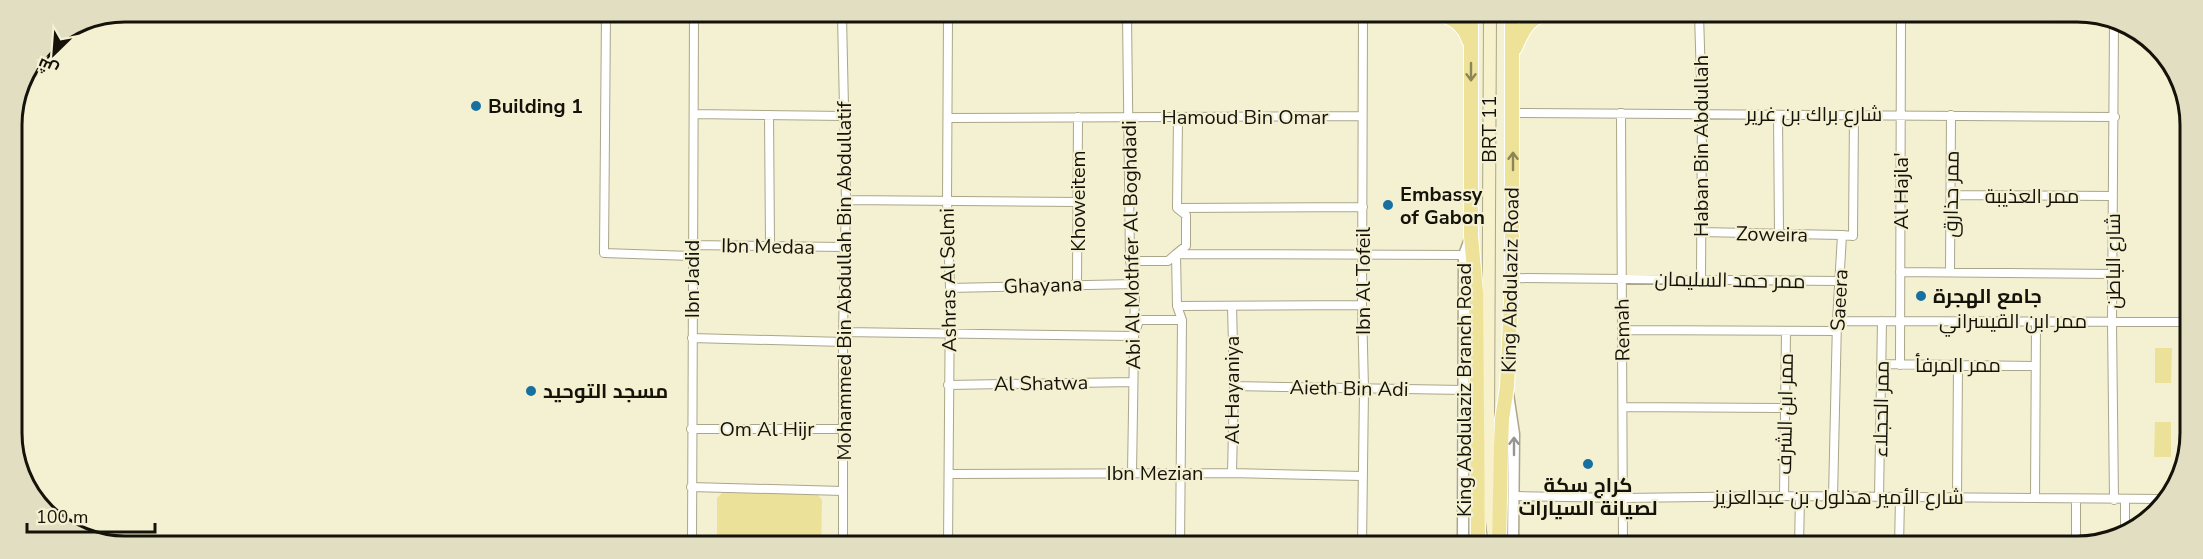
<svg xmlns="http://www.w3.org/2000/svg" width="2203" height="559" viewBox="0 0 2203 559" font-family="'Nunito Sans',Cairo,sans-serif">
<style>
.green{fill:#ece199}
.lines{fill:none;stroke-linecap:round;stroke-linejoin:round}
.minor-casing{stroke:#aba68a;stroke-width:10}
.tertiary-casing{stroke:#aba68a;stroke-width:13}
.secondary-casing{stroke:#aba68a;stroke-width:14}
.primary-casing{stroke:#fff;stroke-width:16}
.minor{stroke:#fff;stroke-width:8}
.tertiary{stroke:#fff;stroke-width:10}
.secondary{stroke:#f7f1cc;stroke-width:12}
.primary{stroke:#eee298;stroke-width:14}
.oneway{stroke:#8c8558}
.oneway2{stroke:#969590}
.poi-dot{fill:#1771a0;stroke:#f4f0d2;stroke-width:2}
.labels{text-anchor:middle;stroke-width:4.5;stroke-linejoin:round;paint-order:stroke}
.poi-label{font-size:20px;font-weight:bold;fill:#151309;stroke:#f4f0d2;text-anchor:start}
.street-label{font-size:20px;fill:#151309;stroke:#f4f0d2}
.rim{fill:none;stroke:#151309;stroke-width:3}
</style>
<rect width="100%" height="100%" fill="#f4f0d2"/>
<path class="green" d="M2155,348H2172L2171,383H2155Z
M2155,422H2171V457H2154Z
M722,493L817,494L822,500L821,545H717V498Z"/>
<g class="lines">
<g class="minor-casing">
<path id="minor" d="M606,13L604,253L691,256
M948,14L947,201L950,288L948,546
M1699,14L1702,113L1701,279
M842,16L846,200L843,332V546
M1127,16L1130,261L1135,284L1132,473
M1513,113L2115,117
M1621,113L1623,546
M694,114L845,116
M769,115L770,245
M1778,115L1779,234
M1178,117L1177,208L1186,215V246L1176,254L1177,306L1182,320L1180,546
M948,118L1362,116
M1951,195L2113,196
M846,200L1078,202
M1178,208L1363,207
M1702,232L1842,235
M692,245L844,247
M1130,261H1168L1176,254L1464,255
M1900,272L2113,274
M1950,272L1951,115
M1512,278L1840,281
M1077,284L1078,117
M950,288L1135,284
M1177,306L1362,305
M1232,306L1234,386L1232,473
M1837,321L2189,322
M1623,330L1837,331
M843,332L1134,336L1139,320H1182
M692,338L844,342
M1882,364L2035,366
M1900,365L1901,16
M948,385L1133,382
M1234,386L1464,390
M1623,407L1785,408
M691,429H844
M949,474L1232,473L1362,476
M691,487L843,491
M1514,496L1622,498L1784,496L2164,499
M1784,496L1786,331
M1833,497L1837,321L1842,235L1853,236L1854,114
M1879,497L1882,321
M1957,497L1958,365
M2035,498L2036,321
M2114,500L2112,322L2114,22
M2125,530V499
M692,545L694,13
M1362,546L1364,389L1362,305L1363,15
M1799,546L1800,497
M1899,547L1900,498
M2076,547V499"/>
</g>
<g class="tertiary-casing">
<path id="tertiary" d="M580,13H691
M722,13L842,16L1410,13
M1751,14L2105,17
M1508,394L1514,434L1513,546
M1463,546L1464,255L1470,239"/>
</g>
<g class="secondary-casing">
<path id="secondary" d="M1490,14L1488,425L1491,513L1495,546"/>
</g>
<g class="primary-casing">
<path id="primary" d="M1439,13C1454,19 1464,25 1469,41
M1471,14V236L1476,292L1478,546
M1515,48C1522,32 1527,20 1544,14
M1499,546L1501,448L1502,419L1507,387L1512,278V14"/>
</g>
<use href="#minor" class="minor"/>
<use href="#tertiary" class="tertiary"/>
<use href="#secondary" class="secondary"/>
<use href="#primary" class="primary"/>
</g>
<defs><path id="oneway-shaft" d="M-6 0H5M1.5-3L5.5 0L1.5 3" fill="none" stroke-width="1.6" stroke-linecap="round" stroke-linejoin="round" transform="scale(1.5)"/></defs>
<g class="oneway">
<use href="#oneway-shaft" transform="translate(1471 72) rotate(90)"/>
<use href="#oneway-shaft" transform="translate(1513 161) rotate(-90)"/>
</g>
<use class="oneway2" href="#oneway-shaft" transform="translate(1514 446) rotate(-90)"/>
<g class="poi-dot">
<circle cx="476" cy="106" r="6"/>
<circle cx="1388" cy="205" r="6"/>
<circle cx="1921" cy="296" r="6"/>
<circle cx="531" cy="391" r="6"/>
<circle cx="1588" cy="464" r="6"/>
</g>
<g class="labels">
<g class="poi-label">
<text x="488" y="113">Building 1</text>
<text x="1400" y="201">Embassy<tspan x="1400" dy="23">of Gabon</tspan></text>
<text x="1933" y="303">جامع الهجرة</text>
<text x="543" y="398">مسجد التوحيد</text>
<text x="1588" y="492" text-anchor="middle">كراج سكة<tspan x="1588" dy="23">لصيانة السيارات</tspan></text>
</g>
<g class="street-label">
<text x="1814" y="121">شارع براك بن غرير</text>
<text x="1245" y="124">Hamoud Bin Omar</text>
<text transform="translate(1489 129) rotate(-90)" y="7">BRT 11</text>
<text transform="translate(1701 146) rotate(-90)" y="7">Haban Bin Abdullah</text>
<text transform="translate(1901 191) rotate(-90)" y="7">Al Hajla'</text>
<text transform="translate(1951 194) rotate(-89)" y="7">ممر حذارق</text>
<text x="2032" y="203">ممر العذيبة</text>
<text transform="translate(1078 201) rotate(-90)" y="7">Khoweitem</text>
<text transform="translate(1772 234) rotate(1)" y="7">Zoweira</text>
<text transform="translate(1131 245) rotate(-91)" y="7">Abi Al Mothfer Al Boghdadi</text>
<text transform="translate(768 246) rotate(1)" y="7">Ibn Medaa</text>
<text transform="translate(2113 261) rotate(-90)" y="7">شارع الباطن</text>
<text transform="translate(692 279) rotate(-90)" y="7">Ibn Jadid</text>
<text transform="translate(948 280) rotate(-91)" y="7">Ashras Al Selmi</text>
<text transform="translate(1510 280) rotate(-89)" y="7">King Abdulaziz Road</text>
<text transform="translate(1730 280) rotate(1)" y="7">ممر حمد السليمان</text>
<text transform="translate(844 281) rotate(-90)" y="7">Mohammed Bin Abdullah Bin Abdullatif</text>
<text transform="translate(1363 281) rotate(-90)" y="7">Ibn Al Tofeil</text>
<text transform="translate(1043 285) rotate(-2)" y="7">Ghayana</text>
<text transform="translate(1839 300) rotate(-87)" y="7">Saeera</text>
<text x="2013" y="328">ممر ابن القيسراني</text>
<text transform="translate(1622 330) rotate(-91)" y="7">Remah</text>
<text x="1958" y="372">ممر المرفأ</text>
<text transform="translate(1041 383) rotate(-1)" y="7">Al Shatwa</text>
<text transform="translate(1349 388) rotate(1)" y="7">Aieth Bin Adi</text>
<text transform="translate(1232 390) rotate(-90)" y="7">Al Hayaniya</text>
<text transform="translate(1464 390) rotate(-90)" y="7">King Abdulaziz Branch Road</text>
<text transform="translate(1881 409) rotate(-89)" y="7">ممر الحجلاء</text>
<text transform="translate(1785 414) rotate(-89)" y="7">ممر ابن الشرف</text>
<text x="767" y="436">Om Al Hijr</text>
<text x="1155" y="480">Ibn Mezian</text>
<text x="1839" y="504">شارع الأمير هذلول بن عبدالعزيز</text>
</g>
</g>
<path d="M0 0H2203V559H0ZM125 22H2077A103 103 0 0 1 2180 125V433A103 103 0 0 1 2077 536H125A103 103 0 0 1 22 433V125A103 103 0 0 1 125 22Z" fill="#e2dec2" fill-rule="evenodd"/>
<path class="rim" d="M125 22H2077A103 103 0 0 1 2180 125V433A103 103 0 0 1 2077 536H125A103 103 0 0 1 22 433V125A103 103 0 0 1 125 22Z"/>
<g transform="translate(54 54) rotate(205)" stroke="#f4f0d2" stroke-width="4.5" paint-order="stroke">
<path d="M0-4.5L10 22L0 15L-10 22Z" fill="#151309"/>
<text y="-9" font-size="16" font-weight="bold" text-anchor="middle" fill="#151309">ش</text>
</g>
<path d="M27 523v9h128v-9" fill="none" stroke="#151309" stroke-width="3"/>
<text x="36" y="523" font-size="18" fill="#151309" stroke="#f4f0d2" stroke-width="4.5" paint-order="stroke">100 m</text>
</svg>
